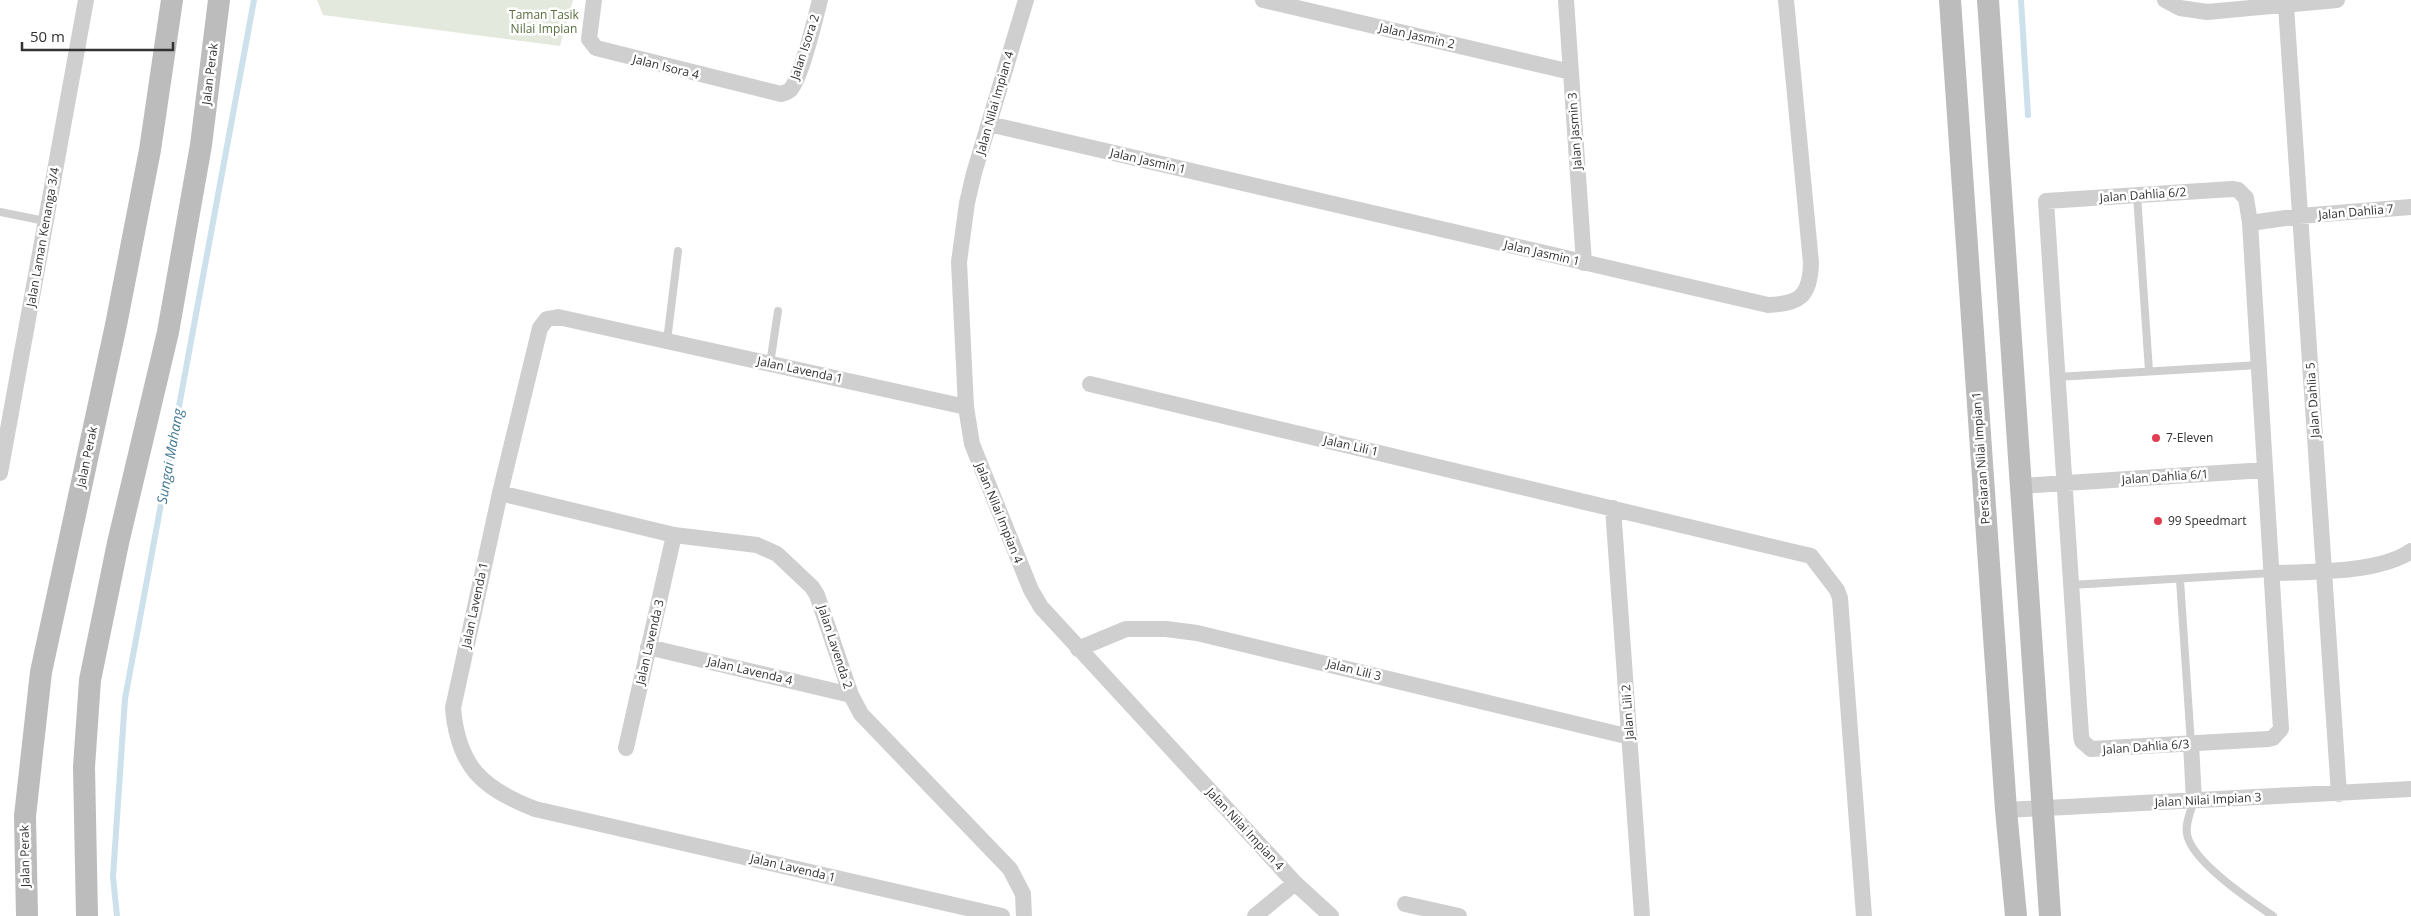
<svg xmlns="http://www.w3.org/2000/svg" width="2411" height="916" viewBox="0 0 2411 916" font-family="'Open Sans',sans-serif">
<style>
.green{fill:#e3e9dc}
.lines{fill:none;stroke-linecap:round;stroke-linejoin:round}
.stream{stroke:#cce1eb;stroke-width:6}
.lane{stroke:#cfcfcf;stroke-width:8}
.street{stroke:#cfcfcf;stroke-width:16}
.secondary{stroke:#bcbcbc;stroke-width:22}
.poi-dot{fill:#e03e52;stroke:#fff;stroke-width:2}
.labels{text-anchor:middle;stroke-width:5;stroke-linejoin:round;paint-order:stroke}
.park-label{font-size:12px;fill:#586e40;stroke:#fff}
.street-label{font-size:12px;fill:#323232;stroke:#fff}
.poi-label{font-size:12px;fill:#323232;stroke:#fff;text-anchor:start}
.water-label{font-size:14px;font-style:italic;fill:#427893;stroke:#fff}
</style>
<rect width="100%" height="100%" fill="#fff"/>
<path class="green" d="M317,0H573L560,46L323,15Z"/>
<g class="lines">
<path class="stream" d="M2021,0L2028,115
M117,916L113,877L125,699L254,0"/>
<path class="lane" d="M2137,195L2149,371
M0,212L45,221
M667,341L678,251
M770,364L778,311
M2057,377L2259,365
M2180,580L2191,744
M2071,585L2272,573
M2194,800C2191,811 2185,823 2187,834C2191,861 2251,901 2273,916"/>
<path class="street" d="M594,0L589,39L596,48L781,94C785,93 788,92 791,89C802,75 815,19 820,0
M1026,0L974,173L967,203L959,262L966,407L972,444L1031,590L1041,607L1295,883L1331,916
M1263,0L1571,72
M1566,0L1584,263
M2165,0L2180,8L2207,12L2337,0
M2286,6L2339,794
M989,124L1768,305C1800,304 1810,296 1811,263L1786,0
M2232,189L2238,190L2246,198L2250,223L2281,729L2273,738L2268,739L2091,749L2082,741L2081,735L2046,201Z
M2250,223L2300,216L2411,207
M1090,384L1811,556L1837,590L1840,598L1864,916
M966,407L558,317L547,319L540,328L500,493L453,708C458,767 483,789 535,809L1002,916
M0,473L86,0
M2022,486L2265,470
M500,493L674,535L757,545L777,554L812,587L817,595L851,695L861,714L1010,869L1023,894L1024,916
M1613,508L1642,916
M2272,573C2310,572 2380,573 2411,551
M648,647L851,695
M1078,649L1126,629H1166L1197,633L1630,737
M2191,744L2194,800
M626,748L674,535
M2006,810L2411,789
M1405,904L1459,916
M1255,916L1295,883"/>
<path class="secondary" d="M1950,0L2006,810L2016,916
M1988,0L2050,916
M27,916L25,816L41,672L116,325L150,150L172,0
M87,916L84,767L90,680L118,543L168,332L201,145L219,0"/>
</g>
<g class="poi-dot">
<circle cx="2156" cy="438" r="5"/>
<circle cx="2158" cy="521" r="5"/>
</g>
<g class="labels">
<g class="park-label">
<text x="544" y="19">Taman Tasik<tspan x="544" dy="14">Nilai Impian</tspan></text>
</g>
<g class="street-label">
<text transform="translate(1417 36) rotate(13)" y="4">Jalan Jasmin 2</text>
<text transform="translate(805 47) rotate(-72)" y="4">Jalan Isora 2</text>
<text transform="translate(666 67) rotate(14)" y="4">Jalan Isora 4</text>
<text transform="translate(210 74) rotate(-83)" y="4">Jalan Perak</text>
<text transform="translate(995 103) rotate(-74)" y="4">Jalan Nilai Impian 4</text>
<text transform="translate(1575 131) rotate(-94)" y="4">Jalan Jasmin 3</text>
<text transform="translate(1148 161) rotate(13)" y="4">Jalan Jasmin 1</text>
<text transform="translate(2143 195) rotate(-4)" y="4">Jalan Dahlia 6/2</text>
<text transform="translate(2356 212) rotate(-5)" y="4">Jalan Dahlia 7</text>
<text transform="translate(43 237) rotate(-80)" y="4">Jalan Laman Kenanga 3/4</text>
<text transform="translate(1542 253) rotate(13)" y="4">Jalan Jasmin 1</text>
<text transform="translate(800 370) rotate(12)" y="4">Jalan Lavenda 1</text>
<text transform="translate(2313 400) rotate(-94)" y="4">Jalan Dahlia 5</text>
<text transform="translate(1351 446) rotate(13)" y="4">Jalan Lili 1</text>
<text transform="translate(87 457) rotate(-78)" y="4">Jalan Perak</text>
<text transform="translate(1981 458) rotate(-94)" y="4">Persiaran Nilai Impian 1</text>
<text transform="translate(2165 477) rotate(-4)" y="4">Jalan Dahlia 6/1</text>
<text transform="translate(999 513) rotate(68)" y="4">Jalan Nilai Impian 4</text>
<text transform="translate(475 605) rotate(-78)" y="4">Jalan Lavenda 1</text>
<text transform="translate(650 642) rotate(-77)" y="4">Jalan Lavenda 3</text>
<text transform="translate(835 647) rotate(72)" y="4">Jalan Lavenda 2</text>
<text transform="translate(1354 670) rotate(14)" y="4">Jalan Lili 3</text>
<text transform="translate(750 671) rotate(13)" y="4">Jalan Lavenda 4</text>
<text transform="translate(1628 712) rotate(-94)" y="4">Jalan Lili 2</text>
<text transform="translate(2146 747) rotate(-4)" y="4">Jalan Dahlia 6/3</text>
<text transform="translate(2208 800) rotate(-3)" y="4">Jalan Nilai Impian 3</text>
<text transform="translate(1245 829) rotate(47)" y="4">Jalan Nilai Impian 4</text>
<text transform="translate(25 856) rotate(-91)" y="4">Jalan Perak</text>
<text transform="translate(793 868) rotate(13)" y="4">Jalan Lavenda 1</text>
</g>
<g class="poi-label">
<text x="2166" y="442">7-Eleven</text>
<text x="2168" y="525">99 Speedmart</text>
</g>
<g class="water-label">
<text transform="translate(170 456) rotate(-80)" y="5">Sungai Mahang</text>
</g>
</g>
<path d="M22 42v8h151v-8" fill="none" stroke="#323232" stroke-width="2.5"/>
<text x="30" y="42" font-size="15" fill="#323232" stroke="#ffffff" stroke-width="4" paint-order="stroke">50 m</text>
</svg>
